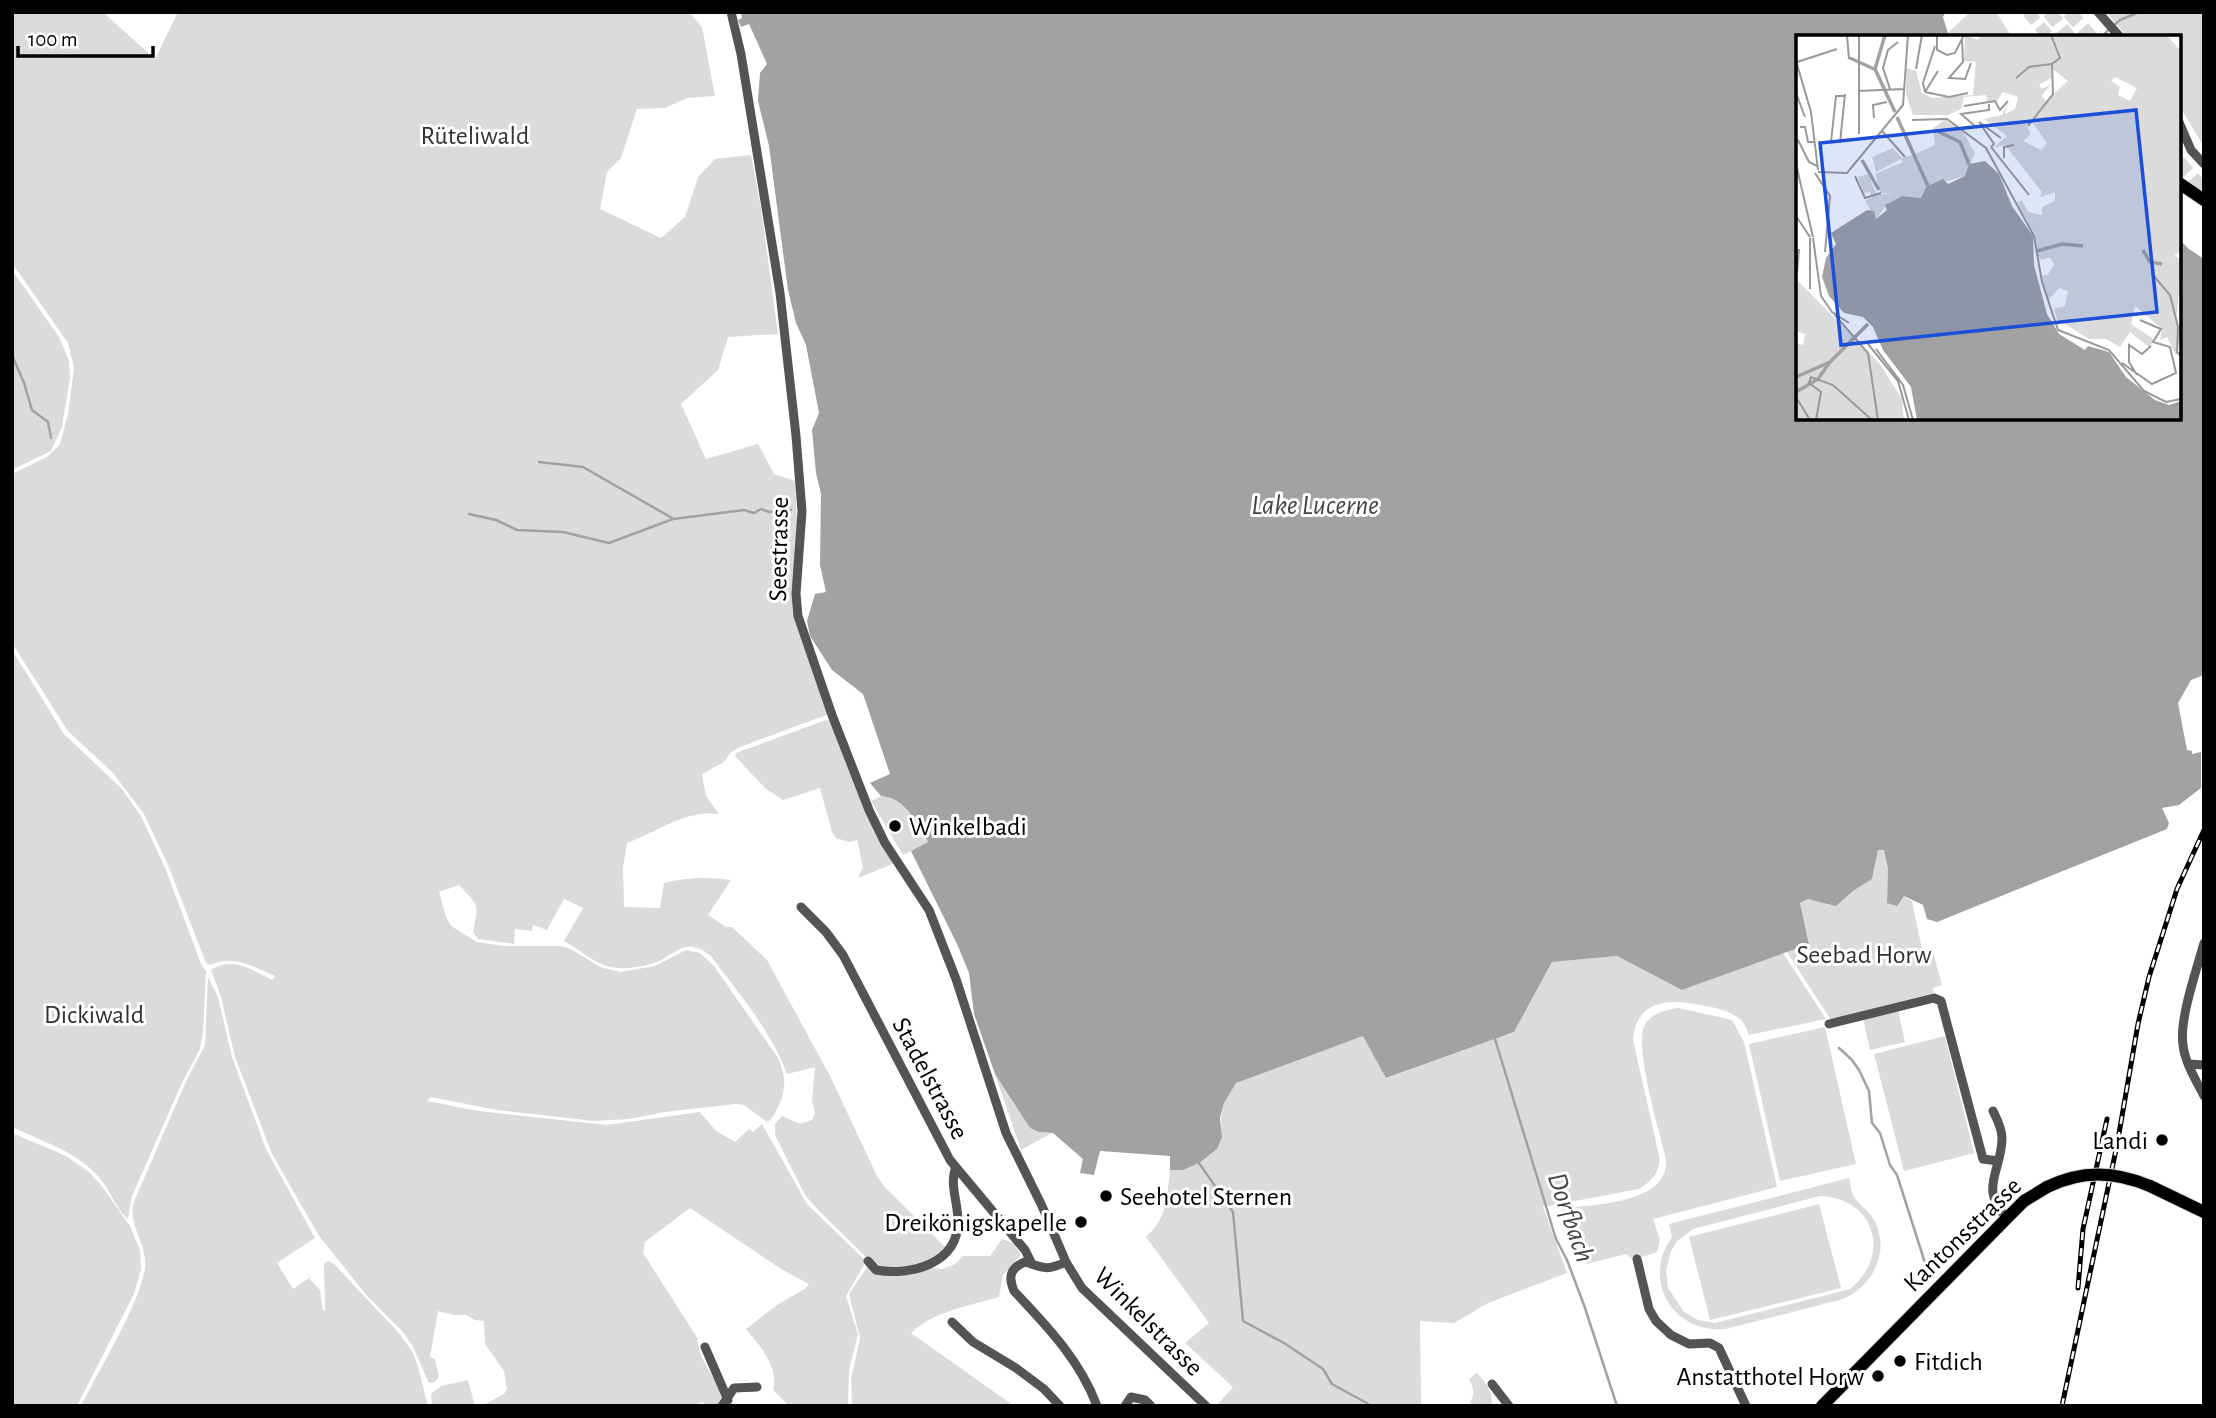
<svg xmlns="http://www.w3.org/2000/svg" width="2216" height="1418" viewBox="0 0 2216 1418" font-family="'Alegreya Sans',sans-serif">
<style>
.green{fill:#dbdbdb;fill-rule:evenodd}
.water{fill:#a2a2a2}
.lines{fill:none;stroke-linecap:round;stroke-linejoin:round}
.stream{stroke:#a2a2a2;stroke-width:2.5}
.major-tunnel{stroke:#d9d9d9;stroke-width:12;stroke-dasharray:12 6;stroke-linecap:butt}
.highway-tunnel{stroke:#d9d9d9;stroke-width:14;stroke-dasharray:14 7;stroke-linecap:butt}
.major-casing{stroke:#dbdbdb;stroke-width:14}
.minor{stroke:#545454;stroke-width:9}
.major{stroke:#000;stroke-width:12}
.rail-casing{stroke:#000;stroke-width:5}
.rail{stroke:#fff;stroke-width:2.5;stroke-dasharray:8;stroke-linecap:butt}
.major-bridge-casing{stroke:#dbdbdb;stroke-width:14;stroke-linecap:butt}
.major-bridge{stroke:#000;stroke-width:12}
.poi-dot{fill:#000;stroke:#fff;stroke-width:2.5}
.labels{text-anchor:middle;stroke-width:6;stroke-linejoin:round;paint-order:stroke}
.park-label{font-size:26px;fill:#323232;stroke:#fff}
.street-label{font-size:26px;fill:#000;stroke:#fff}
.poi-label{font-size:26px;fill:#000;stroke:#fff;text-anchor:start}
.water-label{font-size:28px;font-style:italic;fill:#434343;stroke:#fff}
.inset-river{fill:none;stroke:#a2a2a2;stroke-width:3.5}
.inset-road{fill:none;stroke:#999;stroke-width:2}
.view{fill:#1d4ed8;fill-opacity:0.15;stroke:#1d4ed8;stroke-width:3.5}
.inset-edge{fill:none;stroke:#000;stroke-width:3.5}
</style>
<rect width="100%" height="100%" fill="#fff"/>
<path class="green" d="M12,12H103L155,59L178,12H689L702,27L715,96L687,98L665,108L637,109L621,158L607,172L600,209L661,238L685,217L698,177L715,159L751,155L761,208L778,334L728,337L718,370L681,404L706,459L758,444L774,474L795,481L797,521L793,582L829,714L740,747L731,752L724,762L702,774L706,796L719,814C686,809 658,832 627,843L623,868L624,907L660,908L664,883C688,877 707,877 731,880L708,915L726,927H732L767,960L830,1076L877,1176L884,1186L947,1249C926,1270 903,1269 876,1267L819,1211L805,1195L775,1135V1124L782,1116L800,1124L812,1120L815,1113L812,1100L815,1067L787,1074C771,1030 738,993 711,956C684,934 675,957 651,964C641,967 628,969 618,968C597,967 581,950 564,941L583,908L564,899L547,930L533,925L532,931L515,929L514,944L478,939L473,932C479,901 479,907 459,885L439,892L446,917L451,926L477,942L504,946H560L571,949L600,967L621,972L655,966L686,950L700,953L714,966L778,1058C786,1077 787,1090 777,1109C774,1115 773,1119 767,1122L744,1105L736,1104L664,1112L629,1119L594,1121L497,1110L431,1097L427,1101L478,1111L606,1125L700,1112L716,1131L735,1142L749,1129L753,1132L762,1124L807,1204L864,1259V1265L846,1296L858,1334L849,1370L848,1406H789L773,1390C779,1367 760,1346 746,1329L777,1305L806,1288L809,1284L781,1269L690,1208L645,1242L643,1253L698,1339C697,1360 718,1378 723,1399L718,1406H706L703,1402L699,1403L698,1406H482L504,1394L507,1389L504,1371L485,1344L484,1321L475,1320L466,1315H453L438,1311L430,1357L435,1359L439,1377L435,1382L429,1383L412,1345L402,1331L368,1297L319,1236L272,1154L235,1057L221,997L211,970C232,956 253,970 272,980L275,976C254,967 233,954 210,965L206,963L168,865L144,814L113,773L68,731L12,643V474L47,457L60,444L68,414L74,368L68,343L12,263Z
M1945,12L1943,17L1947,34L1970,12H1996L2012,37H1800Z
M2106,12H2204V147L2179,105V37H2127Z
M12,270L59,337L69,361L70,378L62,427L51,451L12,470Z
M12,650L64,734L122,789L141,816L166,870L201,964L206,971L203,1034L200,1049L181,1085L132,1196L128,1219C115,1208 109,1187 96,1174C73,1150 43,1142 12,1127Z
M826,720L831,721L895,863L858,878L863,867L857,840L849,842L836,838L832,832L820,788L783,800L765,788L735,756L736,753Z
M881,796C906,798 917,823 928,843L903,855L871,801Z
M1884,849L1888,869L1887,903L1903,896L1912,901L1923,954L1933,952L1942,985L1933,988L1934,993L1831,1020L1787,952L1809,943L1800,903L1808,899L1836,905L1853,891L1872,879L1878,850Z
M1783,953L1826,1019L1749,1035C1747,1030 1745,1024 1741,1020C1731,1011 1717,1008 1705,1006C1672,998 1636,998 1633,1040L1660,1160C1658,1175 1651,1181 1639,1189L1543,1207L1567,1273L1488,1303L1454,1323L1420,1321L1421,1406L1218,1404L1233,1387L1185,1343L1209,1323L1146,1237C1169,1215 1166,1199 1170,1170H1183L1222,1137C1220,1117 1221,1101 1235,1085C1242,1076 1345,1043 1364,1036L1387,1078L1514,1032L1552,962L1617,956L1682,990Z
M208,977L218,997L232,1057L266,1149L315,1238L277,1263L293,1289L309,1278L320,1290L323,1311L325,1310L324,1264L328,1261L334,1264L398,1332L412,1351L417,1363L428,1406H81C98,1371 141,1303 145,1267C147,1244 129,1227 133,1204L187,1079L205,1045Z
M1679,1008L1732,1020L1744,1042L1777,1187L1653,1219L1660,1240L1657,1252L1633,1260L1626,1254L1586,1264L1574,1247L1562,1209C1594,1204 1670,1204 1666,1159C1660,1133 1633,1045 1645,1024C1651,1014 1667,1009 1679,1008Z
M1898,1010L1905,1042L1870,1050L1863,1018Z
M1825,1027L1856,1164L1780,1181L1749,1044Z
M1945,1036L1974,1153L1904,1171L1874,1054Z
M995,1074L1030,1128L1039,1132L1052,1133L1021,1150Z
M12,1133L66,1156L89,1172L101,1185L130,1226L140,1250L141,1269L134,1294L77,1406H12Z
M1849,1178C1850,1183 1851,1190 1853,1195C1857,1204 1869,1210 1874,1220C1891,1251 1873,1286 1843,1299L1726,1329C1673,1334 1641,1281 1672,1237L1669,1224ZM1820,1196C1875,1198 1892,1255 1850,1289L1715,1323L1698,1320L1684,1312L1668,1288L1666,1270L1671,1251L1677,1241L1693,1229Z
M1819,1204L1841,1288L1710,1320L1689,1237Z
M1002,1239L1013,1243L1021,1255L1003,1275L999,1297C969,1306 934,1311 911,1333L1014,1406H852L851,1379L860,1338L849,1294L869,1264L875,1270L929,1267L942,1269L955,1264L963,1256H990Z
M1477,1373C1485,1382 1495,1393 1491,1406H1472L1470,1402C1476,1394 1473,1387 1469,1379Z
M468,1380L475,1406H432L431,1394L441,1386Z"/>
<path class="water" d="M741,12H1945L1943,17L1949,37H1798V418H2179V239L2189,249L2204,259V675L2191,680L2178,703L2187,750L2192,751V754L2201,752V788L2179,805L2162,808L2169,823L2167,829L1937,922L1927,919L1923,905L1904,896L1897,906L1887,903L1888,869L1884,850H1878L1872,879L1853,891L1836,906L1808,899L1800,903L1809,944L1682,990L1617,956L1552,962L1514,1032L1386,1078L1363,1036L1236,1083L1224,1103L1220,1118L1222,1137L1217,1149L1199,1163L1183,1170H1170V1156L1100,1151L1094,1175L1080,1173L1083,1159L1053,1133L1039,1132L1030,1128L995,1074L974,1014L969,973L957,944L911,851L928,842C917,823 906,798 881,796L870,783L890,774L863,694L832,670L810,636L807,621L815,594L826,592L820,565L821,494L816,473L812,430L819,413L806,345L796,323L788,290L769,146L758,101L760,73L767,64L749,24L741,27L738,20L742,18Z"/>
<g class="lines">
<path class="stream" d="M2114,25L2120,20L2139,12
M2102,37L2109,29
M12,355L24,383L32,410L48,422L51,438
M539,462L583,467L672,518
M469,514L496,520L517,530L563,532L609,543L673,519L744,510L754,513L761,509L769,512L791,510
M1495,1039L1556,1239L1567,1260L1584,1305L1617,1406
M1839,1048L1852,1060L1859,1070L1869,1091L1872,1123L1880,1133L1890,1165L1897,1175L1926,1266L1935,1271
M1199,1163L1233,1212L1243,1321L1284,1343L1323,1369L1332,1384L1372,1406"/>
<path class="major-tunnel" d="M2028,12L2049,37"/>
<path class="highway-tunnel" d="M2049,12L2069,37
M2069,12L2091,37
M2179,162L2204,191"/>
<g class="major-casing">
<path id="major" d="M2179,183L2204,200
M2150,1186L2204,1212
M1822,1406L2007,1218L2024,1201L2047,1187"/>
</g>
<path class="minor" d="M731,12L741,54L780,293L796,436L802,511L796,594L798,616L832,715L869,810L885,843L929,910L956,979L1006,1133L1042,1206L1066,1262L1082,1288L1206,1406
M2098,12L2120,37
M2179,122L2191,150L2204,164
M801,907L826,932L843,955L950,1160L1025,1250L1032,1264
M2204,943C2197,969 2179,1019 2183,1045C2185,1063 2196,1080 2204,1096
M1829,1024L1934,998L1941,1001L1983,1159L1998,1161
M2189,1064L2204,1065
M1993,1111C1997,1119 2002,1128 2002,1138C2002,1171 1978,1189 2007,1218
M1637,1259L1649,1309L1656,1321L1671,1335L1689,1344L1710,1343L1719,1348L1746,1406
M868,1261L876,1270C911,1276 958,1264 958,1221C958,1202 949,1184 956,1167
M1066,1262C1046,1271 1045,1268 1025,1262C1010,1268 1008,1277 1014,1291C1047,1326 1080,1360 1097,1406
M952,1322L973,1342L1016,1368L1044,1389L1060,1406
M705,1347L728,1400
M1492,1384L1509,1406
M722,1406L734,1388L757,1387
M1125,1406L1131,1397L1145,1400L1151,1406"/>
<use href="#major" class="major"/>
<g class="rail-casing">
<path id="rail" d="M2078,1288L2083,1229L2107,1119
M2062,1406L2117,1145L2138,1024L2149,977L2177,889L2204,830"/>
</g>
<use href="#rail" class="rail"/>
<g class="major-bridge-casing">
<path id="major-bridge" d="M2047,1187C2082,1170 2114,1171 2150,1186"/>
</g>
<use href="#major-bridge" class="major-bridge"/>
</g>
<g class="poi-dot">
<circle cx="895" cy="826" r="7"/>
<circle cx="2162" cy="1140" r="7"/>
<circle cx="1106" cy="1196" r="7"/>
<circle cx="1081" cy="1222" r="7"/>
<circle cx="1900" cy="1361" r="7"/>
<circle cx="1878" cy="1376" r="7"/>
</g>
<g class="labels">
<g class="park-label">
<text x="475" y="144">Rüteliwald</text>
<text x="1864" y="963">Seebad Horw</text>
<text x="94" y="1023">Dickiwald</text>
</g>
<g class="street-label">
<text transform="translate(778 549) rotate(-89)" y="9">Seestrasse</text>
<text transform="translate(931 1078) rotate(62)" y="9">Stadelstrasse</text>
<text transform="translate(1962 1234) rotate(-44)" y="9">Kantonsstrasse</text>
<text transform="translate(1149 1321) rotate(45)" y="9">Winkelstrasse</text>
</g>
<g class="poi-label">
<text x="909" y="835">Winkelbadi</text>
<text x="2148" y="1149" text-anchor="end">Landi</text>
<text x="1120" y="1205">Seehotel Sternen</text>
<text x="1067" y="1231" text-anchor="end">Dreikönigskapelle</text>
<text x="1914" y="1370">Fitdich</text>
<text x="1864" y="1385" text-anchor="end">Anstatthotel Horw</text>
</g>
<g class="water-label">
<text x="1315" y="514">Lake Lucerne</text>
<text transform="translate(1572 1217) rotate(71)" y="10">Dorfbach</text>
</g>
</g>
<g transform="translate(1796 35)">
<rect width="385" height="385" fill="#fff"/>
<path d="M169,0L182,5L184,0H370L385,16V216L378,221L385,224L381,282L385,303L380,320L371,302L364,305L366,294L339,271L335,289L357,304L354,313L334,297L324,312L310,304H293L261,284L258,274L269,271L272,256L263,253L252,266L245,241L252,240L258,229L254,222L246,225L241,220L239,201L221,167L226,165L232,177L246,180V172L259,166V157L244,162L246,157L209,110L197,113L211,101L188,84L206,80L212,68L209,79L219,74L222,62L207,57L201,66H191L190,60L168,62L165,74L152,80H117L110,59V33L120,36L126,58L137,63L177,60L180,27L168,26ZM255,33L272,46L250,66L246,61L255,49L246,54L243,50L255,43ZM319,42L341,53L334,66L322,60L324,52L315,46ZM237,88L251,108L245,115L227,106L235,99L230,90ZM149,85L166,95L179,118L169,141L130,152L125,163L106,161L92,168L80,184L69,166L76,162L74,157L68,158L62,142L72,139L81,160L98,158H85L79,139L107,127L105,124L80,137L76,122L97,113L106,123L116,120L123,128L119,119L139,110L137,93ZM0,244L84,329L106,364L108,385H0V308L7,310L9,299L0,296Z" fill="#dbdbdb" fill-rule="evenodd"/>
<path d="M189,126L203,139L216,171L237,201L238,230L251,279L263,299L289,315L292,311L313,317L330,342L359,365L373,370L385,366V385H121L115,352L87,315L77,292L67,282L48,278L33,261L26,242L30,223L40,209L35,198L71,175L78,176L80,184L91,175L89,170L106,161L125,163L130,152L147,144L152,149L169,141L173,129Z" fill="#a2a2a2"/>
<path class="inset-river" d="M89,0L79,34L99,77M54,23L78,34M101,82L132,151M139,95L164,107L173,129M66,125L83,155M347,215L354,227L366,229M241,216L266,209L287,211M0,342L34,327L72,289M0,357L22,344L34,327"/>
<path class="inset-road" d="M51,0L53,24M141,0V15L151,20L159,18L168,0M255,0L264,23L256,29M166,4L167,27L153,43L169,44L175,28M0,26L15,77L22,135M1,27L41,14M120,34L126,0M220,43L233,32L256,29M94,54L87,33L92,15L102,7M62,56L108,54M129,57L127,48L139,11M129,57L153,62L172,58M129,57L142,36M0,58L9,82M168,71L199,66L204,75L212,66M78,83L77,70L91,67M116,85L151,84L190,113L238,201L246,247L262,295L313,315L348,356L370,367L385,364M232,91L257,59L256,29M4,92H9L12,107H19M180,92L165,79L193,75V69M86,96L109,122M63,99V0M2,105L13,127L21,131M35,107L40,61H48M44,108L49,59M195,112L198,109L183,87L205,103M195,112L233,160M208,123V112L218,110M0,129L17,202M22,137L51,138L107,70L112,0M19,138L34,161L29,217M59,141L69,163L85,158M0,181L14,202M14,203V254M17,203L25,261L36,277L53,288M1,238L3,214M357,240L374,260L382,292L381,317L385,321M38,279L72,318L82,385M72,309L102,346L113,385M80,314L107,350L117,385M326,328L356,349L380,338L374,312L357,307L365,294L344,285M341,340L333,327V310L346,319L355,311M0,362L14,385M20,385L25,357L13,348L15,342L37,350L76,385"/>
<path class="view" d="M340,75L361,277L45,310L24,108Z"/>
<rect width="385" height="385" class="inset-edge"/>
</g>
<rect width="2216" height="1418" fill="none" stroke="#000000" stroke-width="28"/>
<path d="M18 46v10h135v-10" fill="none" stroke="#000000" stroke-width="3.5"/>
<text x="28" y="46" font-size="21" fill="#000000" stroke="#ffffff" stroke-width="5" paint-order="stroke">100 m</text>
</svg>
